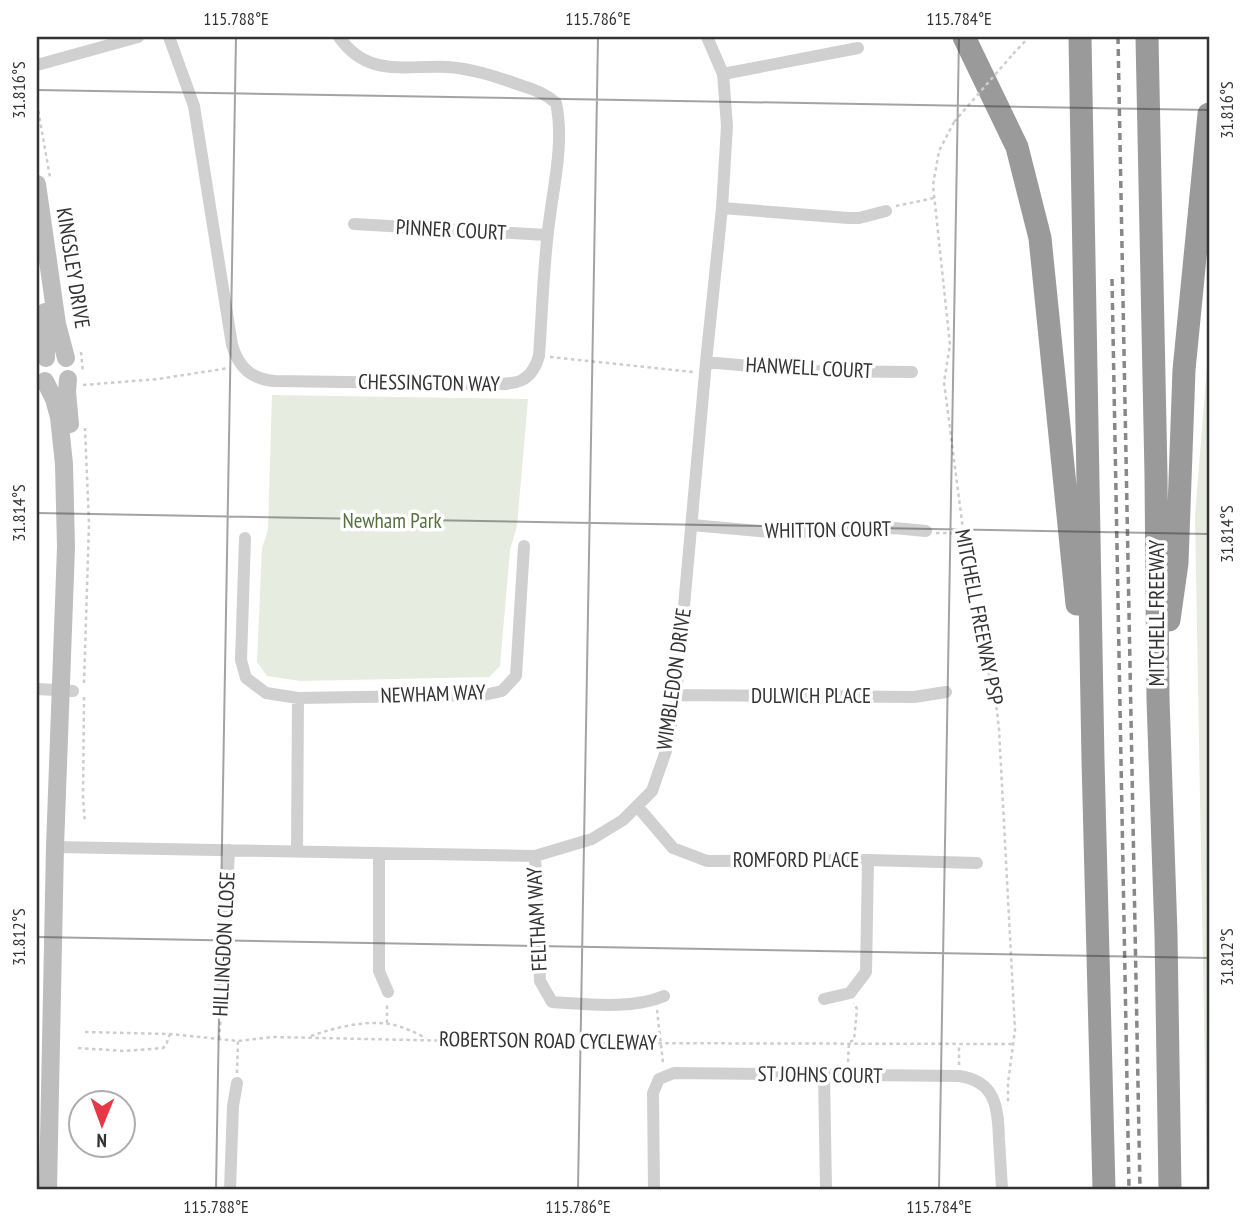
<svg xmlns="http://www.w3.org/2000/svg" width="1246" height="1226" viewBox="0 0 1246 1226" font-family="'PT Sans Narrow',sans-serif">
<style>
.green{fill:#e6ecdf}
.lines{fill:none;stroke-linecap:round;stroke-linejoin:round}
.path{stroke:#cdcdcd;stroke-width:2.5;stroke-dasharray:3.5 3.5;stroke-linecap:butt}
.minor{stroke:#d0d0d0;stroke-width:12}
.secondary{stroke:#bdbdbd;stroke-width:18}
.motorway{stroke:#9a9a9a;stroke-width:23}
.rail{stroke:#888;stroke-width:3.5;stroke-dasharray:7 5;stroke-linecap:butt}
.path-bridge{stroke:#cdcdcd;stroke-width:2.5;stroke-dasharray:3.5 3.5;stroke-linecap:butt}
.ticks{fill:none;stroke:#333;stroke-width:2;stroke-opacity:0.45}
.labels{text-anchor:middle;stroke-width:7;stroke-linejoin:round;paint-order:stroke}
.street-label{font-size:21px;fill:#333;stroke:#fff}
.park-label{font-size:21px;fill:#56703f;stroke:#fff}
.neatline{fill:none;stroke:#333;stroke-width:2.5}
.ticks-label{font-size:18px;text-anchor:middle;fill:#333}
</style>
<rect width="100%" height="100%" fill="#fff"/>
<path class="green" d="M1209,341V1189H1207L1195,516Z
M272,395L528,399L517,526L510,550L500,666L489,677L300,681L267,676L257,662L262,548L268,530Z"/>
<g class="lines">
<path class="path" d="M1013,54L1029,37
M37,104L50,177
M954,122L939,151L933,185L950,345L944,382L974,615L996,703L999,729L1015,1030L1008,1083V1102
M896,206L934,198
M81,352L83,373
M550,357L693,372
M83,385L158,379L229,368
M936,533H963
M84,683L89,524L85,428
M84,697L83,798L85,823
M657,1010L663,1063
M387,1023V1002
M85,1032L170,1034L238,1041L273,1037L552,1043L1013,1044
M311,1036C333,1028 365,1020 389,1024C402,1026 414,1032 426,1038
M219,1039L222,1003
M78,1048L124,1051L163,1048L166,1045L170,1034
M848,1062L849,1042L854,1040L857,1009L854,1003
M959,1065V1044
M237,1073L238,1041"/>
<path class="minor" d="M169,37L194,106L232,345C239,368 251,379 275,381L486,384C513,384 530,386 539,356C542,315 543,273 548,232C552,191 565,144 556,103C544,92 531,89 517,84C494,76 473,69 448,67C404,65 368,78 339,37
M37,65L138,37
M723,74L858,48
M722,208L848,218H859L886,211
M354,224L547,235
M706,362L805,371L912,372
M692,525L781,533L894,528L926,531
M245,538L241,660L246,678L266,693L298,698L484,695L502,691L516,676L524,546
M37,689L73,691
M676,695L914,697L946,692
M637,806L673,848L707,861L868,860L977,863
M55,847L535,856L592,839L623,820L652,791L668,745L676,695L706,362L722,208L727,126L723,74L707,37
M297,852L298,698
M379,853V971L388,992
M535,856L540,981L552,1002C586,1004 632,1010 664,996
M222,992L229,850
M824,999L850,993L866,972L868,860
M824,1075L826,1189
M230,1189L233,1106L237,1083
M654,1189L653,1093L659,1079L674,1073L959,1076C996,1081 998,1108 999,1139C1000,1156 1001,1172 1002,1189"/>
<path class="secondary" d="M37,184L57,324L66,358
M45,312L46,358
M68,379L67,392L70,424
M45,381L54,399L59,417L64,464L66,547L55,847L48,1189"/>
<path class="motorway" d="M964,37L1017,147L1040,238L1077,604
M1080,37L1093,760L1104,1189
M1147,37L1156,475L1158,699L1166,934L1170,1189
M1169,620L1177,563L1184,370L1209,114"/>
<path class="rail" d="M1118,37L1140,1189
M1112,279L1129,1189"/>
<path class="path-bridge" d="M954,122L1013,54"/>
</g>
<path class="ticks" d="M37,90L1209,110M37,513L1209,534M37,937L1209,958M216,1189L236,37M578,1189L598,37M939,1189L959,37"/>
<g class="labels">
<g class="street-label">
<text transform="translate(451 230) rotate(3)" y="7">PINNER COURT</text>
<text transform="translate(73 268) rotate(81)" y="7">KINGSLEY DRIVE</text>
<text transform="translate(809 368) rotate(3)" y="7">HANWELL COURT</text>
<text transform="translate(429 383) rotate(1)" y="7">CHESSINGTON WAY</text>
<text transform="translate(828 530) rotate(-1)" y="7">WHITTON COURT</text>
<text transform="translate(1157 613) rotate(-90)" y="7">MITCHELL FREEWAY</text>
<text transform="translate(979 617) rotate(79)" y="7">MITCHELL FREEWAY PSP</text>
<text transform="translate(674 679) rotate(-82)" y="7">WIMBLEDON DRIVE</text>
<text transform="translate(433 694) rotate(-2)" y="7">NEWHAM WAY</text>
<text x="811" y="703">DULWICH PLACE</text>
<text x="796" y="867">ROMFORD PLACE</text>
<text transform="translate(537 919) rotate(-93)" y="7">FELTHAM WAY</text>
<text transform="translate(224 944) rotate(-87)" y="7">HILLINGDON CLOSE</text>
<text transform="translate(548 1041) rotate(1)" y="7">ROBERTSON ROAD CYCLEWAY</text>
<text transform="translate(820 1075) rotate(1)" y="7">ST JOHNS COURT</text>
</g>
<g class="park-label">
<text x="392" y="528">Newham Park</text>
</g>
</g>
<rect width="1246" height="1226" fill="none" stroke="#ffffff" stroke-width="77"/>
<g transform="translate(102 1124) rotate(181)"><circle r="33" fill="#ffffff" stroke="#adadad" stroke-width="2"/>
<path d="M0-5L12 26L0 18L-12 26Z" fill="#e63946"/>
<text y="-10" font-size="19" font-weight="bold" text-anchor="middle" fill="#333333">N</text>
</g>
<rect x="38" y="38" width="1170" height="1150" class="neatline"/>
<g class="ticks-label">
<text x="236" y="25">115.788°E</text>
<text x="598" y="25">115.786°E</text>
<text x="959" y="25">115.784°E</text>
<text transform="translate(19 90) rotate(-90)" y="6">31.816°S</text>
<text transform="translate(1227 110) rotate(-90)" y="6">31.816°S</text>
<text transform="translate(19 513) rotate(-90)" y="6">31.814°S</text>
<text transform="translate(1227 534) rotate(-90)" y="6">31.814°S</text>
<text transform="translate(19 937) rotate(-90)" y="6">31.812°S</text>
<text transform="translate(1227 957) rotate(-90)" y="6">31.812°S</text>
<text x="216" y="1213">115.788°E</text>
<text x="578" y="1213">115.786°E</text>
<text x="939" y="1213">115.784°E</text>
</g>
</svg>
